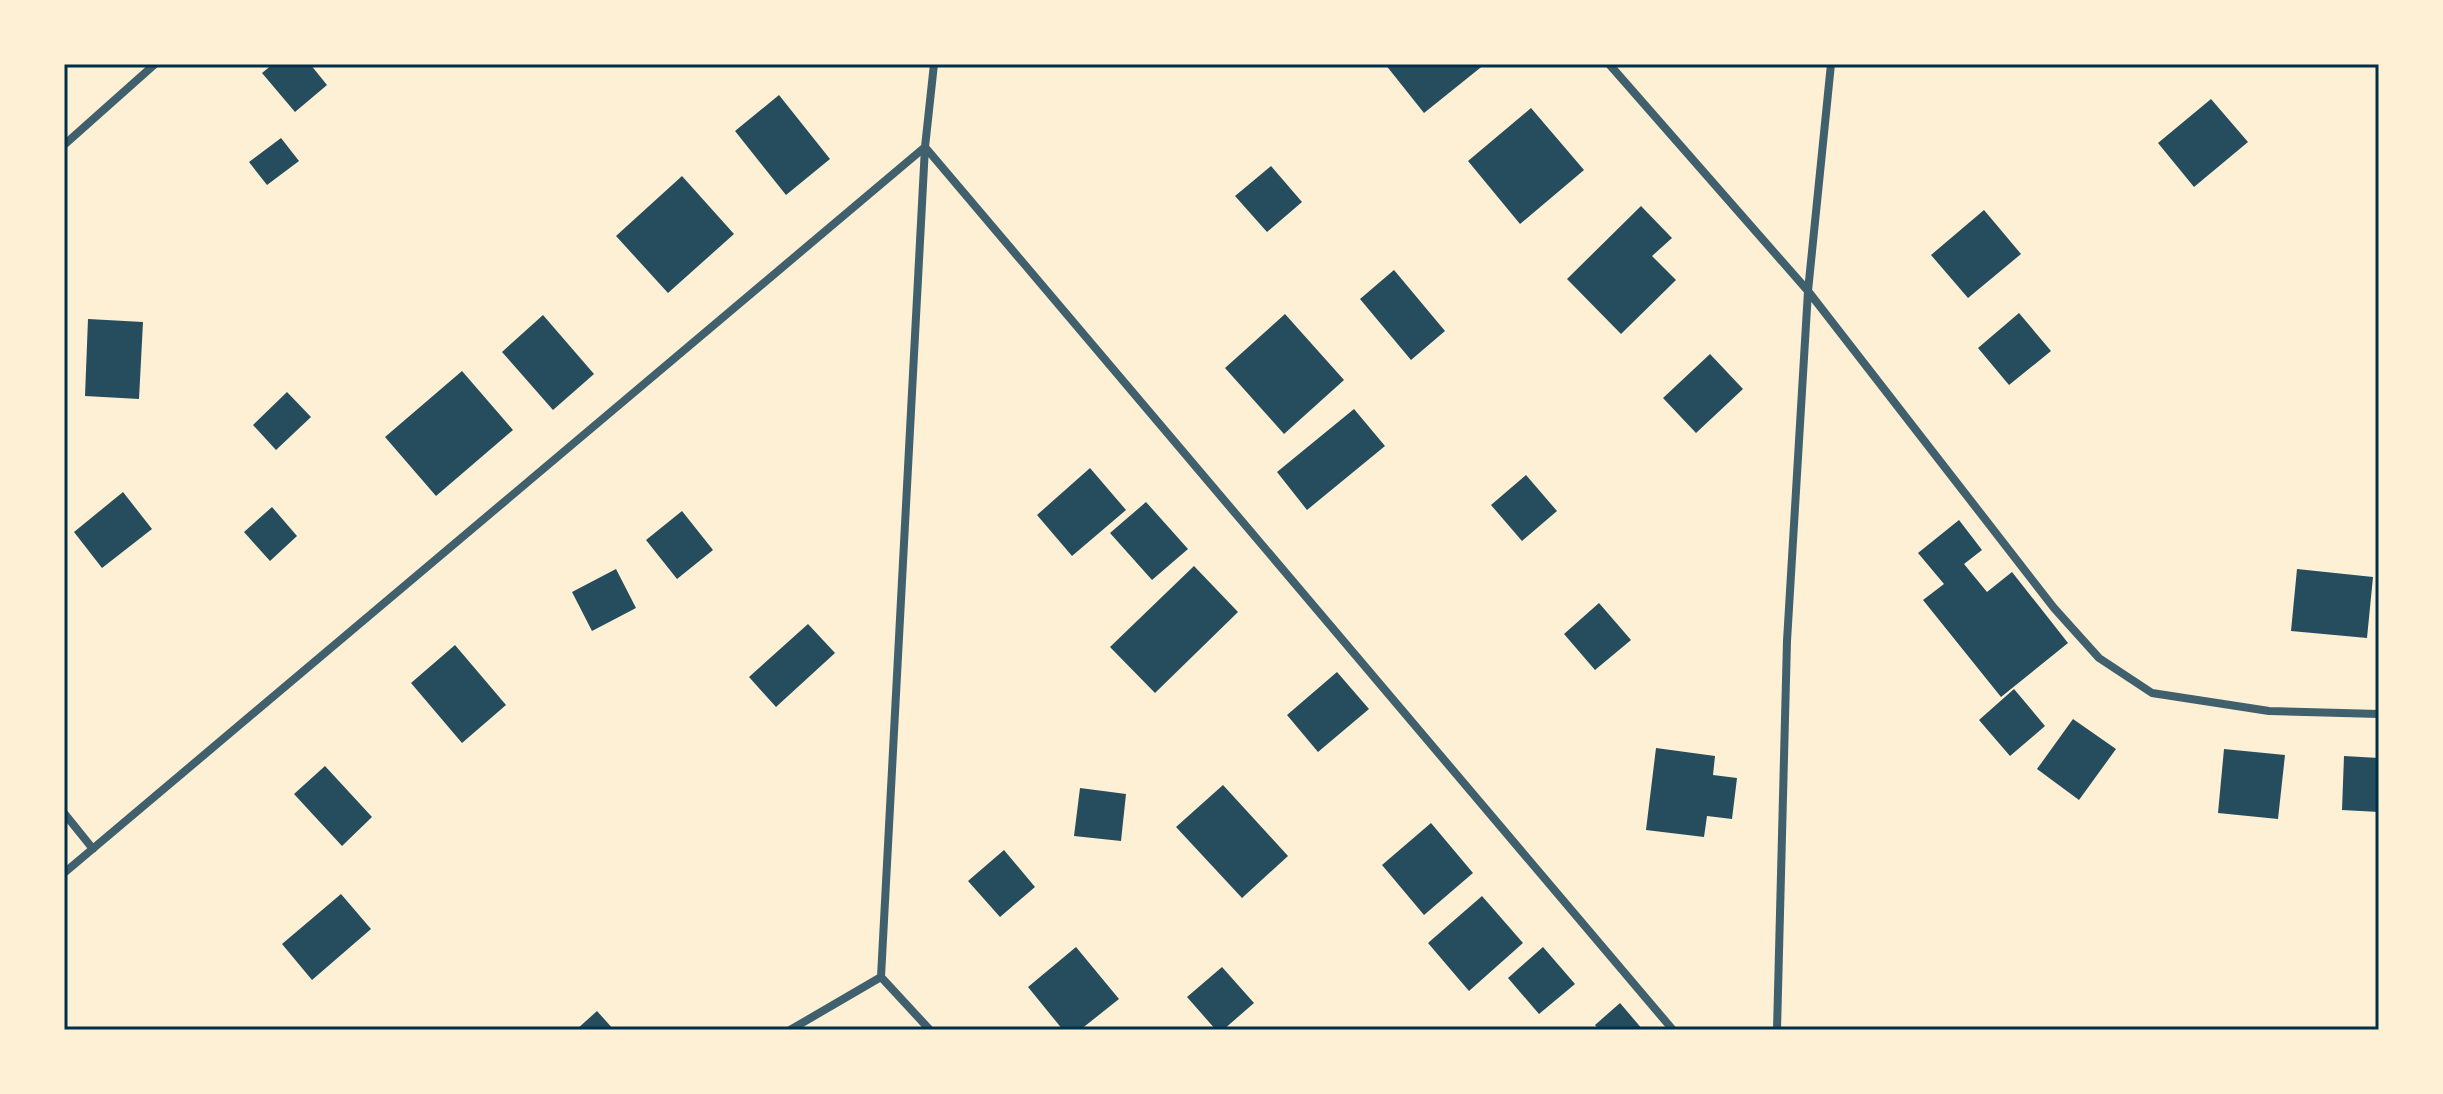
<svg xmlns="http://www.w3.org/2000/svg" width="2443" height="1094" viewBox="0 0 2443 1094" font-family="'Sofia Sans Condensed',sans-serif">
<style>
.building{fill:#264d5e}
.lines{fill:none;stroke-linecap:round;stroke-linejoin:round}
.minor{stroke:#3f606c;stroke-width:8}
.neatline{fill:none;stroke:#003049;stroke-width:3}
</style>
<rect width="100%" height="100%" fill="#fdf0d5"/>
<path class="building" d="M273,64H310L327,85L295,112L262,73Z
M1385,64H1485L1424,113Z
M779,95L830,159L786,195L735,131Z
M2211,99L2248,142L2194,187L2158,143Z
M1531,108L1584,170L1520,224L1468,161Z
M281,138L299,161L267,185L249,162Z
M1271,166L1302,202L1267,232L1235,196Z
M682,176L734,234L668,293L616,236Z
M1641,206L1672,238L1652,256L1676,280L1621,334L1567,279Z
M1984,210L2021,254L1968,298L1931,255Z
M1394,270L1445,331L1411,360L1360,299Z
M2019,313L2051,351L2009,385L1978,348Z
M1285,314L1344,380L1284,434L1225,368Z
M543,315L594,374L553,410L502,352Z
M88,319L143,322L139,399L85,396Z
M1710,354L1743,389L1696,433L1663,398Z
M462,371L513,430L436,496L385,437Z
M287,392L311,417L276,450L253,425Z
M1354,409L1385,446L1307,510L1277,472Z
M1090,468L1126,510L1072,556L1037,515Z
M1526,475L1557,511L1522,541L1491,505Z
M123,492L152,529L102,568L74,532Z
M1146,502L1188,549L1152,580L1110,533Z
M272,507L297,536L270,561L244,532Z
M682,511L713,550L677,579L646,540Z
M1959,520L1982,550L1964,564L1987,592L2012,572L2068,643L2001,697L1923,600L1944,584L1918,553Z
M1194,566L1238,612L1155,693L1110,647Z
M616,569L636,608L592,631L572,592Z
M2297,569L2373,577L2367,638L2291,631Z
M1599,603L1631,640L1595,670L1564,634Z
M808,624L835,653L776,707L749,677Z
M455,645L506,705L462,743L411,683Z
M1337,672L1369,709L1318,752L1287,715Z
M2014,689L2045,726L2010,756L1979,720Z
M2073,719L2116,749L2079,800L2037,769Z
M1656,748L1715,756L1713,775L1737,778L1732,819L1707,816L1704,837L1646,830Z
M2224,749L2285,755L2278,819L2218,813Z
M2344,756L2379,758V812L2342,810Z
M325,766L372,817L342,846L294,794Z
M1223,785L1288,856L1242,898L1176,827Z
M1080,788L1126,794L1121,841L1074,836Z
M1431,823L1473,873L1424,915L1382,865Z
M1004,850L1035,887L1000,917L968,881Z
M341,894L371,929L312,980L282,944Z
M1482,896L1523,943L1469,991L1428,943Z
M1076,947L1119,999L1080,1030H1063L1028,987Z
M1543,947L1575,984L1539,1014L1508,978Z
M1222,967L1254,1003L1223,1030H1216L1187,997Z
M1620,1003L1643,1030H1599L1595,1025Z
M597,1011L614,1030H576Z"/>
<g class="lines">
<path class="minor" d="M1609,64L1808,291L2054,608L2099,658L2152,693L2269,711L2379,714
M64,145L155,64
M64,813L93,849
M64,873L925,147L1673,1030
M881,977L925,147L934,64
M881,977L930,1030
M790,1030L881,977
M1777,1030L1787,641L1808,291L1831,64"/>
</g>
<rect width="2443" height="1094" fill="none" stroke="#fdf0d5" stroke-width="132"/>
<rect x="66" y="66" width="2311" height="962" class="neatline"/>
</svg>
